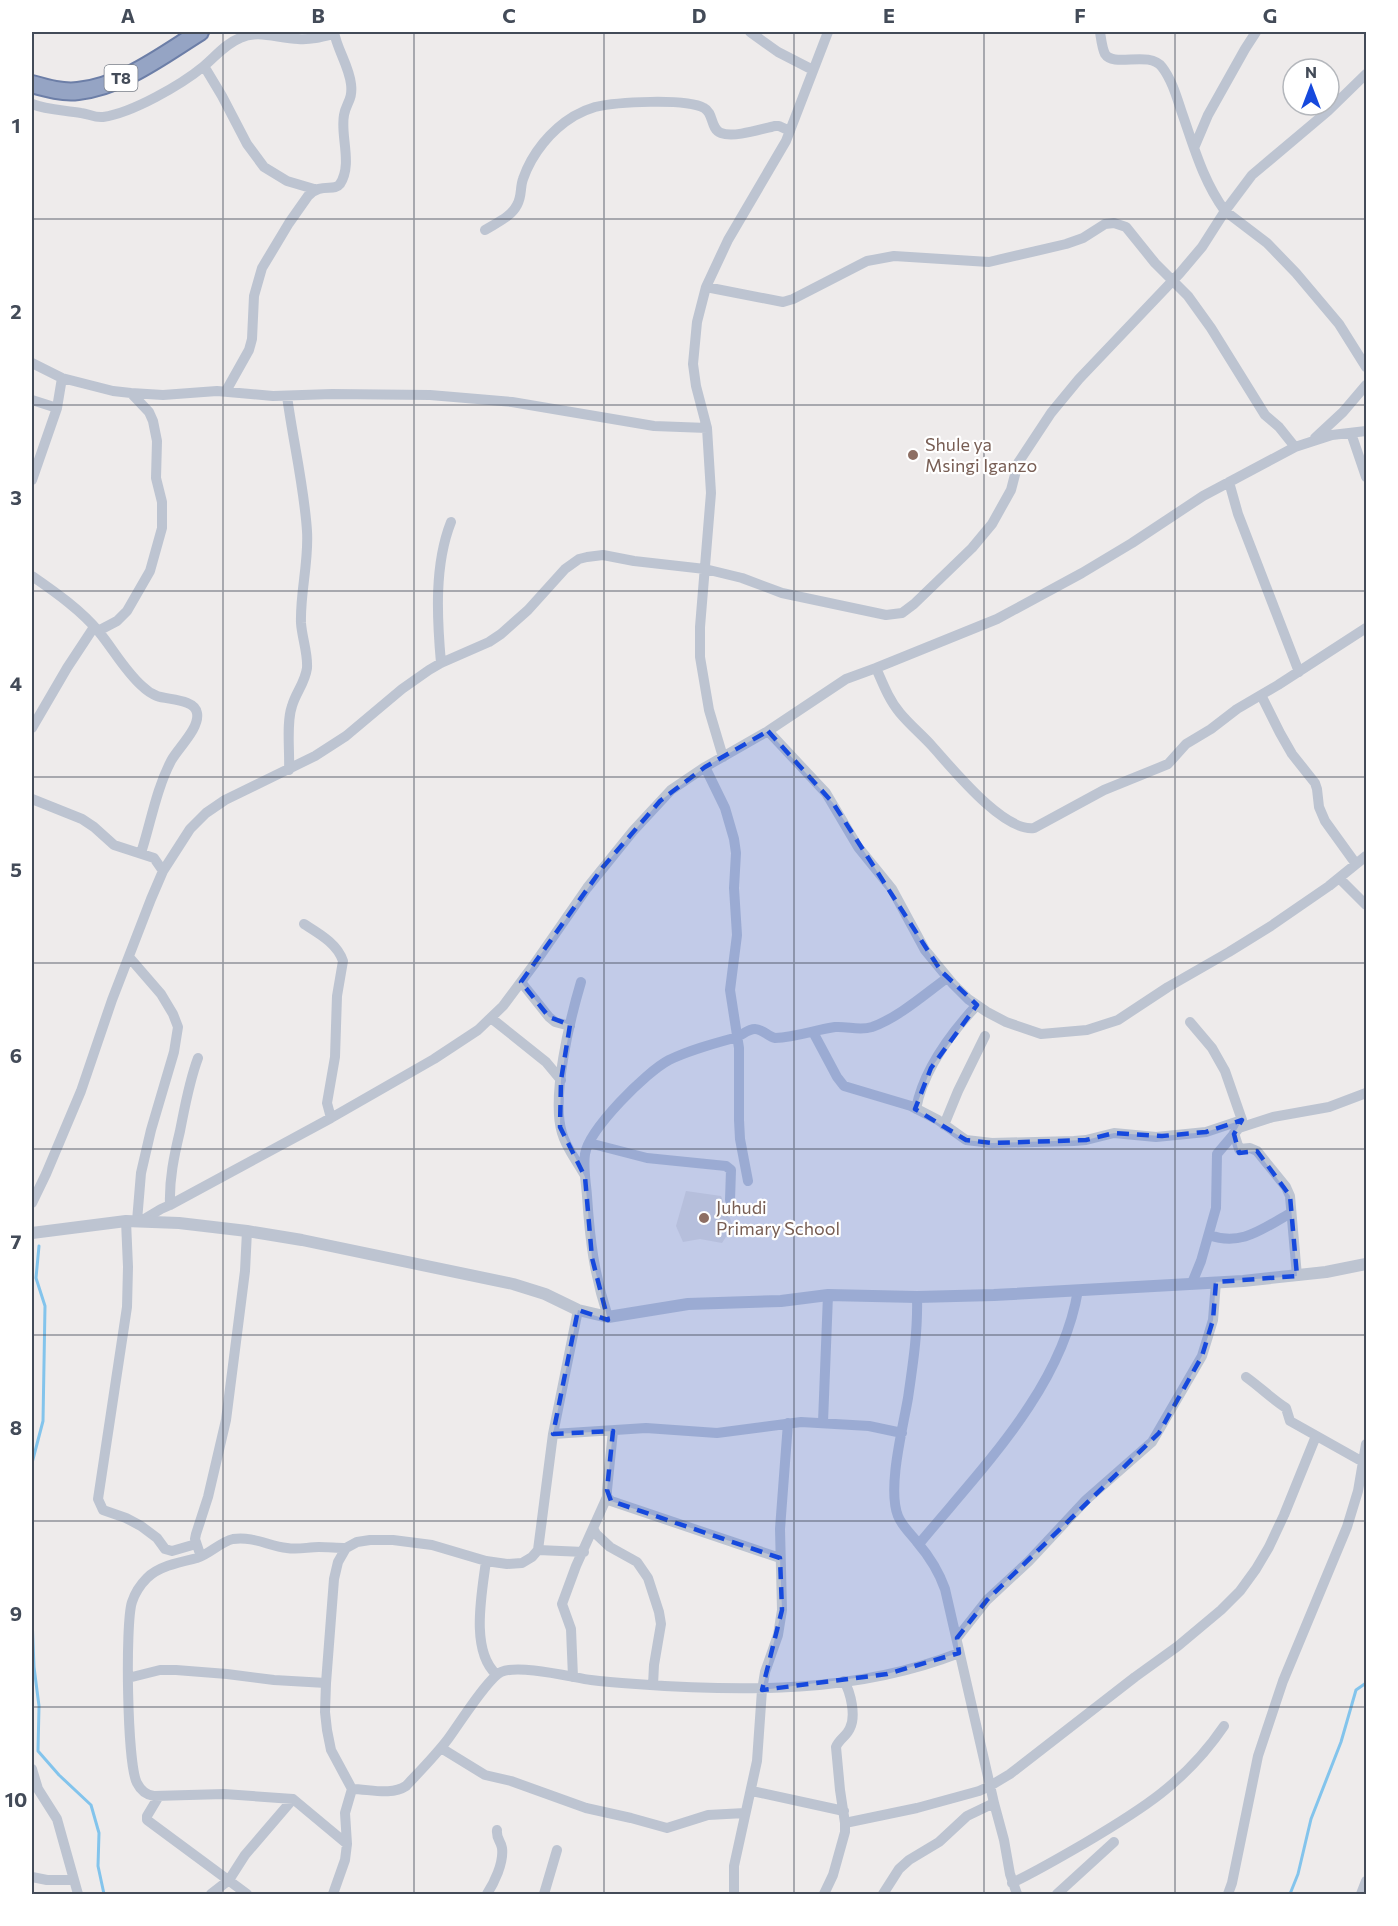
<svg xmlns="http://www.w3.org/2000/svg" width="1398" height="1926" viewBox="0 0 1398 1926" font-family="Commissioner,sans-serif">
<style>
.education{fill:#dfdcdd}
.lines{fill:none;stroke-linecap:round;stroke-linejoin:round}
.stream{stroke:#83c4ec;stroke-width:3}
.trunk-casing{stroke:#6c7ea7;stroke-width:20}
.minor{stroke:#bdc4d1;stroke-width:10}
.tertiary{stroke:#bdc4d1;stroke-width:12}
.trunk{stroke:#95a4c4;stroke-width:16}
.marked{fill:#1649dd;fill-opacity:0.2;stroke:#1649dd;stroke-width:4.5;stroke-dasharray:12 8;stroke-linejoin:round}
.grid{fill:none;stroke:#434b58;stroke-width:1.5;stroke-opacity:0.55}
.education-dot{fill:#8d6e63;stroke:#fff;stroke-width:2}
.labels{text-anchor:middle;stroke-width:4.5;stroke-linejoin:round;paint-order:stroke}
.shield{fill:#fff;stroke:#7b818a;stroke-width:1.5}
.shield-label{font-size:16px;font-weight:bold;fill:#434b58}
.education-label{font-size:18px;fill:#785e54;stroke:#fff;text-anchor:start}
.neatline{fill:none;stroke:#434b58;stroke-width:2}
.grid-label{font-size:20px;text-anchor:middle;font-weight:bold;fill:#434b58}
</style>
<rect width="100%" height="100%" fill="#eeebeb"/>
<path class="education" d="M686,1191L721,1196L733,1226L722,1243L700,1239L683,1242L676,1226Z"/>
<g class="lines">
<path class="stream" d="M32,1463L43,1421L45,1306L36,1278L39,1246
M32,1618L34,1667L39,1706L38,1751L59,1775L91,1805L99,1833L98,1866L104,1894
M1290,1894L1298,1874L1311,1819L1341,1742L1356,1690L1366,1683"/>
<g class="trunk-casing">
<path id="trunk" d="M32,84C46,88 63,93 78,91C123,86 163,55 200,32"/>
</g>
<path class="minor" d="M750,32L778,52L813,70
M204,66L222,96L247,144L264,167L287,181L314,189
M1366,74L1328,111L1252,175L1225,211L1267,243L1296,273L1339,324L1366,367
M32,104C47,110 64,110 81,113C89,114 95,118 103,117C132,113 181,85 204,66C216,56 225,44 240,38C258,29 279,39 298,39C311,40 322,37 334,34
M1194,148L1208,115L1245,49L1256,32
M485,230C496,223 511,217 517,205C522,197 520,187 523,179C532,153 551,130 574,116C581,112 588,109 595,107C616,102 686,98 704,108C714,113 710,129 721,133C734,138 761,129 775,126H779L790,131
M706,287L783,302L793,299L867,261L894,256L989,262L1066,244L1083,238L1105,224L1114,223L1126,227L1155,263L1188,296L1211,328L1265,415L1279,427L1295,447
M32,363L62,378L113,391L131,393L163,395L217,391L273,396L332,394L430,395L512,402L654,426L707,428
M226,391L249,350L252,339L254,296L262,268L289,223L308,196C321,182 334,192 340,184C353,164 340,136 344,115C346,103 353,100 351,84C349,66 337,49 334,32
M287,396C293,441 304,486 307,531C309,562 300,592 301,623C302,638 308,653 307,668C305,683 296,692 292,706C286,723 290,751 289,770
M32,400L57,408
M1351,433L1366,477
M1315,438L1343,412L1366,385
M32,480L57,408L62,378
M1229,482L1238,514L1299,672
M32,576C55,592 81,610 99,632C113,649 125,671 142,686C146,690 152,694 157,696C168,700 195,699 197,713C200,728 178,748 171,761C156,790 151,822 141,853
M98,631L117,621L127,611L150,571L162,528V502L156,478L157,441L153,421L149,412L131,393
M441,663C437,618 434,565 451,522
M876,668C883,684 889,700 900,713C910,725 922,735 932,746C952,768 1003,832 1034,828L1104,790L1168,764L1186,744L1211,729L1237,709L1278,685L1366,628
M1261,695L1280,733L1292,754L1315,783L1317,789L1319,807L1325,821L1356,864
M32,728L67,668L94,627
M768,731L826,793L858,847L892,889L925,950L953,984L968,999L987,1012L1006,1022L1041,1034L1087,1030L1118,1020L1168,987L1229,952L1271,926L1329,886L1366,856
M723,757L709,710L700,657V627L711,493L707,428L696,386L693,364L697,322L706,287L728,240L786,141L828,32
M705,767L725,808L734,839L736,853L734,888L737,935L730,990L739,1048V1120L740,1139L748,1181
M32,799L82,819L94,827L114,845L154,858L163,871
M1339,878L1366,905
M304,924C318,933 337,943 343,961L337,996L335,1057L327,1103L331,1118
M129,957L161,994L173,1014L178,1027L174,1052L151,1130L141,1173L137,1221
M521,982L549,1017L555,1022L570,1026
M581,982C570,1019 551,1097 562,1133C566,1148 577,1161 584,1174
M491,1018L546,1062L561,1080
M1190,1022L1212,1048L1225,1071L1242,1120L1239,1128L1217,1154L1216,1208L1201,1261L1192,1283
M813,1032L837,1077L844,1086L911,1106L938,1120L966,1140L992,1143L1074,1141L1086,1140L1114,1133L1156,1137L1206,1132L1242,1120
M916,1109C923,1071 951,1033 977,1005
M944,1125L958,1091L985,1036
M1239,1128L1273,1117L1329,1107L1366,1093
M1234,1133L1239,1149L1250,1148L1257,1151L1286,1187L1290,1196L1297,1276
M589,1143L647,1158L726,1166L731,1170L730,1200
M32,1203L46,1174L81,1091L112,1000L151,899L163,871L190,829L206,813L225,800L315,756L346,736L402,689L429,670L441,663L489,642L501,634L528,610L565,569L579,559L587,557L603,555L634,561L705,569L742,578L782,593L886,615L902,613L914,604L972,548L992,524L1011,490L1018,463L1051,413L1079,379L1180,273L1202,247L1225,211C1203,181 1194,147 1182,113C1177,98 1172,80 1162,67C1149,50 1114,68 1105,54C1102,48 1101,38 1100,32
M170,1205C169,1180 174,1156 180,1131C185,1106 189,1082 198,1058
M126,1221L128,1267L127,1307L98,1499L103,1510L126,1518L141,1526L157,1538L165,1549L172,1551L196,1544
M141,1221L161,1209L170,1205L331,1118L434,1059L478,1030L503,1006L535,963L587,888L633,831L671,790L705,767L768,731L846,679L876,668L997,619L1082,573L1132,543L1203,496L1295,447L1332,435L1366,431
M1209,1235C1242,1247 1263,1228 1291,1213
M917,1297C918,1331 913,1364 908,1398C903,1428 887,1488 898,1516C902,1526 911,1534 917,1542C929,1556 939,1572 945,1589L994,1803L1004,1840L1010,1874L1017,1894
M608,1317C594,1274 590,1241 587,1196C586,1182 583,1168 585,1154C589,1129 646,1072 669,1060C690,1050 712,1044 734,1038C742,1036 747,1029 755,1029C762,1029 768,1036 775,1038C796,1037 815,1030 835,1027C848,1026 859,1031 872,1027C898,1018 925,994 947,978
M1246,1377C1260,1387 1272,1399 1286,1408L1290,1421L1363,1462
M823,1422L828,1295
M613,1431L607,1490V1497L611,1501L780,1558
M553,1434L646,1428L717,1433L801,1422L869,1426L902,1433
M593,1528L596,1534L610,1547L637,1562L648,1578L659,1612L661,1624L654,1665L653,1685
M919,1544C980,1470 1062,1389 1078,1290
M346,1548C337,1548 328,1547 319,1547C308,1547 298,1550 287,1548C269,1546 253,1536 233,1539C220,1542 210,1554 197,1558C180,1562 159,1566 147,1578C141,1584 135,1593 132,1602C125,1623 127,1764 137,1783C141,1791 146,1795 154,1796L224,1794L293,1799L347,1844
M538,1550L584,1552
M199,1551L195,1539L196,1534L208,1497L226,1420L245,1271L247,1231
M486,1561C482,1593 470,1650 496,1674L494,1677
M957,1638L987,1600L1029,1561L1086,1500L1152,1442L1202,1356L1213,1320L1216,1282
M573,1677L571,1629L562,1604L576,1566L607,1497
M128,1678L160,1670H176L227,1674L274,1680L326,1683
M441,1748L485,1775L511,1781L586,1808L631,1818L667,1828L708,1815L745,1813
M32,1769L38,1789L57,1819L78,1894
M352,1789C369,1789 391,1796 406,1786C420,1771 435,1756 448,1739C459,1724 488,1678 501,1672C519,1664 571,1677 591,1680C606,1682 621,1683 636,1684C744,1692 857,1693 959,1653
M752,1791L844,1811
M159,1796L147,1816V1820L247,1894
M845,1823L917,1808L979,1791L990,1786L1010,1774L1135,1677L1178,1646L1221,1610L1240,1591L1256,1569L1269,1547L1284,1515L1316,1436
M32,1877L47,1880H74
M1012,1883C1037,1871 1061,1857 1085,1843C1141,1810 1186,1782 1224,1726
M211,1894L229,1880L245,1855L293,1799
M333,1894L345,1860L347,1844L345,1813L352,1789L331,1750L327,1730L325,1712L326,1683L334,1579L338,1562L346,1548L357,1542L370,1540H393L432,1545L486,1561L507,1564L522,1563L532,1557L538,1550L553,1434L578,1310
M487,1894C494,1883 504,1863 502,1848C501,1841 496,1839 497,1830
M544,1894L557,1850
M734,1894V1866L757,1761L762,1690L765,1672L778,1635L782,1610L780,1529L788,1423
M824,1894L833,1875L845,1832V1823L840,1790L836,1747C839,1739 847,1736 850,1728C856,1716 851,1693 844,1681
M883,1894L899,1869L909,1860L939,1842L967,1816L994,1803
M1057,1894L1114,1842
M1228,1894L1232,1883L1258,1756L1283,1681L1347,1527L1358,1491L1366,1444
M1361,1894L1366,1881"/>
<path class="tertiary" d="M32,1233L126,1221L179,1223L247,1231L302,1240L513,1284L545,1294L578,1310L608,1317L688,1304L781,1301L828,1295L917,1297L994,1295L1243,1281L1326,1272L1366,1264"/>
<use href="#trunk" class="trunk"/>
</g>
<path class="marked" d="M768,731L833,803L941,971L977,1005L931,1068L915,1109L966,1140L992,1143L1086,1140L1114,1133L1162,1136L1206,1132L1242,1120L1234,1134L1239,1153L1257,1151L1290,1196L1297,1276L1216,1282L1213,1320L1202,1356L1159,1433L987,1600L957,1638L959,1653L887,1674L762,1690L782,1610L780,1558L611,1501L607,1490L613,1431L553,1434L578,1310L608,1320L592,1258L585,1177L560,1127L561,1080L570,1025L549,1017L521,982L603,867L660,801L705,767Z"/>
<path class="grid" d="M223,32V1894M414,32V1894M604,32V1894M794,32V1894M984,32V1894M1175,32V1894M32,219H1366M32,405H1366M32,591H1366M32,777H1366M32,963H1366M32,1149H1366M32,1335H1366M32,1521H1366M32,1707H1366"/>
<g class="education-dot">
<circle cx="913" cy="455" r="6"/>
<circle cx="704" cy="1218" r="6"/>
</g>
<g class="labels">
<rect class="shield" x="104.5" y="65" width="33" height="26" rx="4.5"/>
<g class="shield-label">
<text x="121" y="84">T8</text>
</g>
<g class="education-label">
<text x="925" y="451">Shule ya<tspan x="925" dy="21">Msingi Iganzo</tspan></text>
<text x="716" y="1214">Juhudi<tspan x="716" dy="21">Primary School</tspan></text>
</g>
</g>
<rect width="1398" height="1926" fill="none" stroke="#ffffff" stroke-width="66"/>
<g transform="translate(1311 87)"><circle r="28" fill="#ffffff" stroke="#b4b7bc" stroke-width="1.5"/>
<path d="M0-4.5L10 22L0 15L-10 22Z" fill="#1649dd"/>
<text y="-9" font-size="16" font-weight="bold" text-anchor="middle" fill="#434b58">N</text>
</g>
<rect x="33" y="33" width="1332" height="1860" class="neatline"/>
<g class="grid-label">
<text x="128" y="23">A</text>
<text x="318" y="23">B</text>
<text x="509" y="23">C</text>
<text x="699" y="23">D</text>
<text x="889" y="23">E</text>
<text x="1080" y="23">F</text>
<text x="1270" y="23">G</text>
<text x="16" y="133">1</text>
<text x="16" y="319">2</text>
<text x="16" y="505">3</text>
<text x="16" y="691">4</text>
<text x="16" y="877">5</text>
<text x="16" y="1063">6</text>
<text x="16" y="1249">7</text>
<text x="16" y="1435">8</text>
<text x="16" y="1621">9</text>
<text x="16" y="1807">10</text>
</g>
</svg>
